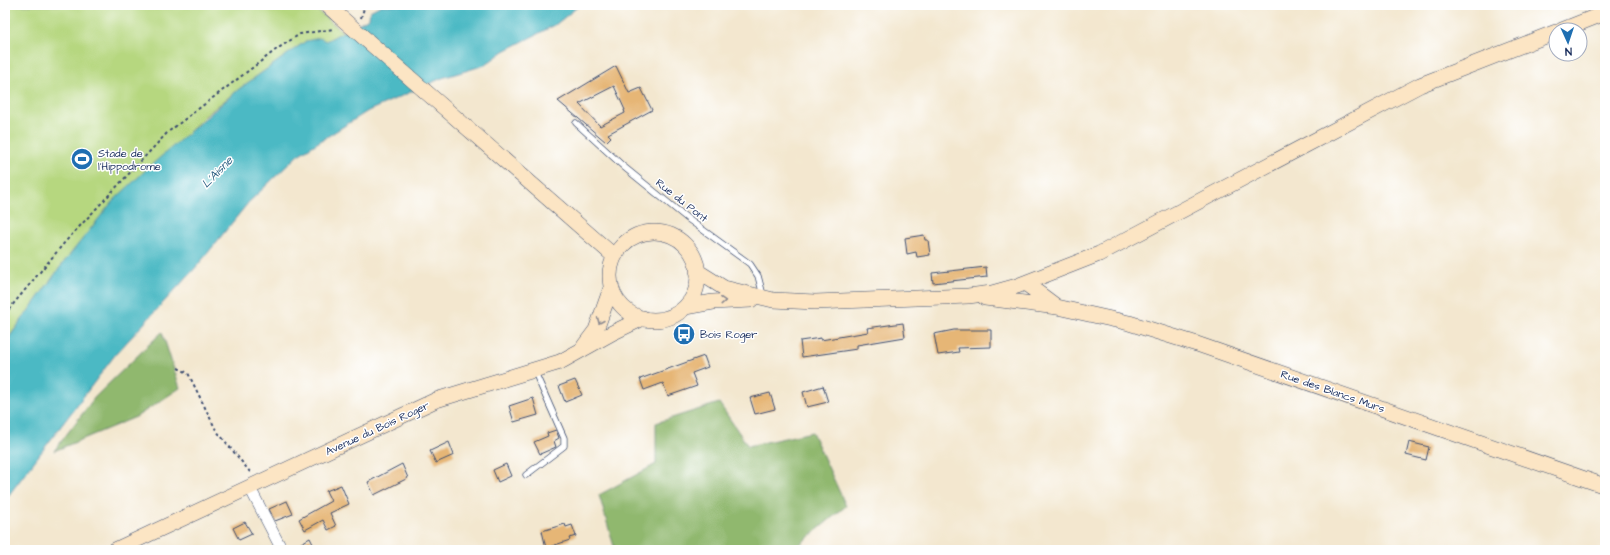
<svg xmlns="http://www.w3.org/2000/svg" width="1610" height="555" viewBox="0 0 1610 555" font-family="'Architects Daughter',sans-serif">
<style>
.green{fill:#b6d77f;stroke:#68836e}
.forest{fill:#90b86e;stroke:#567466}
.water{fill:#4bb9c4;stroke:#337491}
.building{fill:#e6b676;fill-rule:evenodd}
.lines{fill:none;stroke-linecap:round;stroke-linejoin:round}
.lane-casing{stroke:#3b4b6f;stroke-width:7}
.street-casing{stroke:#3b4b6f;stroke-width:12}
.secondary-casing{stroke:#3b4b6f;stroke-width:16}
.path{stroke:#3b4b6f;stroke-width:2;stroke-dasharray:3 3;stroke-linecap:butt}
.lane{stroke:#fff;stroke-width:5.5}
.street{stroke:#fff;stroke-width:11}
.secondary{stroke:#fce5c4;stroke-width:15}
.secondary-bridge-casing{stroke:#3b4b6f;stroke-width:16;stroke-linecap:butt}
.secondary-bridge{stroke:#fce5c4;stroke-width:15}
.oneway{stroke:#8c8a91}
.labels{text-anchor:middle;stroke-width:3;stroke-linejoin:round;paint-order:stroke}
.poi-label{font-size:11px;fill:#1b2f5e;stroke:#fff;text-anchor:start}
.street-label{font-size:11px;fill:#1b2f5e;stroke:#fff}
.water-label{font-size:12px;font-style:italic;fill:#2c5f82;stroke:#fff}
</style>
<rect width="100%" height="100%" fill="#fff"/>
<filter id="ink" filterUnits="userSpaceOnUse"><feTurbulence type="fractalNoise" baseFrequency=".025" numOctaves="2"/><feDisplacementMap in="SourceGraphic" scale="8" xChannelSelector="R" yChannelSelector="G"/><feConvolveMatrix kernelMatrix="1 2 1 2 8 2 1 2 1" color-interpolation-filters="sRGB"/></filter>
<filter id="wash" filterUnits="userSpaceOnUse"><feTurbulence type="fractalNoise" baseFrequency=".012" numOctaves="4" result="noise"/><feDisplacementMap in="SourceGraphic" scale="16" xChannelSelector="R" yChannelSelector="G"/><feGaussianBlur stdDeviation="0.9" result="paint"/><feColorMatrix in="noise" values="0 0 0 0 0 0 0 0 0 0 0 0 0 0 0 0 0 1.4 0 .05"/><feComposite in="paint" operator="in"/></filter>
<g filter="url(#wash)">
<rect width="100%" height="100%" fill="#f3e7cf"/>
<path class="green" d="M5,5H311L343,32L326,41H306L239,89L205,116L64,262L5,343Z"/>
<path class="forest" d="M162,332L180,388L136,417L54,451L95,397Z
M719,403L748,446L812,432L846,506L793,550H615L599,495L656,464V423Z"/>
<path class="water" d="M381,5H580L555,25L504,51L485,65L442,78L368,111L298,155L248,203L198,265L115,355L5,500V343L64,262L112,202L149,167L239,89L306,41L320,38L326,41L369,18L370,11Z"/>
<g id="blocks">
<path class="building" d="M616,66L629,93L641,88L652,110L608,134L611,137L606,142L558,101ZM614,86L625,110H624L625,113L600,126L579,104Z
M924,235L925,240H928L930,255L917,257L916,252L907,254L905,238Z
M986,267L987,277L933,283L932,273Z
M903,323L905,337L857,345V349L802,357L800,341L821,338V340L868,332L867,328Z
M954,330H991V347L958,348L959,352L938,355L934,334Z
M704,356L708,367L692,373L697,386L668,396L663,383L644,390L640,379Z
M575,380L582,395L565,402L559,386Z
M823,386L828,402L807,407L803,392Z
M770,393L775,409L755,414L750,398Z
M533,398L538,415L514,422L509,406Z
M556,430L559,438L554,441L556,447L540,454L534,442L548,436L547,433Z
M449,442L454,455L436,463L430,451Z
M1409,442L1429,447L1426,460L1406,455Z
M402,464L408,478L374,495L368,482Z
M506,464L511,476L498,482L493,470Z
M341,485L349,504L330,513L336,526L328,530L323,520L305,530L299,519L331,501L326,491Z
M287,501L293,514L275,521L269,509Z
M245,522L252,534L239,540L233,528Z
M565,524L566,527L572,525L576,536L569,538L570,540L546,548L542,531Z
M310,538L316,550H289Z"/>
</g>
</g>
<g filter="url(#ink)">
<use href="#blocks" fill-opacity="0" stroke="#3b4b6f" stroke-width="1"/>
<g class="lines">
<g class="lane-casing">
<path id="lane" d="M576,123L624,167L688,219L750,264L758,276L763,295
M526,475L564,446V438L534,370"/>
</g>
<g class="street-casing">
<path id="street" d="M249,486L282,550"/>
</g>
<g class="secondary-casing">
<path id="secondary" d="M327,5L338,15
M1562,30L1605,13
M425,91L614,256
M610 276a44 44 0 1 1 88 0a44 44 0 1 1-88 0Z
M697,271L724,288L773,300L815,302L968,296L992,293L1017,286L1099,254L1420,85L1556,32
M1025,283L1057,307
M985,298L1057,307L1129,323L1197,344L1605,486
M685,307L713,302L751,300
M584,346L596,330L611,288
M115,550L436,400L560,362L612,333L643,318"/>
</g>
<path class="path" d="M361,18L365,5
M5,314L65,242L168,132L277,49L300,34L334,29
M178,368L188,373L216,430L250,472"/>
<use href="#lane" class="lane"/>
<use href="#street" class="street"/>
<use href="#secondary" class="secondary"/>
<g class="secondary-bridge-casing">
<path id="secondary-bridge" d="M338,15L425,91"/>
</g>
<use href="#secondary-bridge" class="secondary-bridge"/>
</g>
<defs><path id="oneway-chevron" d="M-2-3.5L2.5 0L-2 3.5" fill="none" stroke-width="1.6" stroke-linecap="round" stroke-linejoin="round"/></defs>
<g class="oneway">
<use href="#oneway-chevron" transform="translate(723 301) rotate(-3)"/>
<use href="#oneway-chevron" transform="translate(600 321) rotate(113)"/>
</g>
</g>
<defs>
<g id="stadium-disc" transform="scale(1.15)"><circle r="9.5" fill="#1f6fb2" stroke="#fff"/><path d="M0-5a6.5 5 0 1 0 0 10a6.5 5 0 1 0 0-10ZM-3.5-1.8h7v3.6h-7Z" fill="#fff"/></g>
<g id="bus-disc" transform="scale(1.15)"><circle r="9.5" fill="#1f6fb2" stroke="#fff"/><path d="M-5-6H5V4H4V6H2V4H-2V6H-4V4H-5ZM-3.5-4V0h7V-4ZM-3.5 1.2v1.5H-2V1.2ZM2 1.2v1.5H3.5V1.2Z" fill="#fff"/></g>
</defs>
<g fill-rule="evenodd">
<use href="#stadium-disc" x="82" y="159"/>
<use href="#bus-disc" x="684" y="334"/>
</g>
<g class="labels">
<g class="poi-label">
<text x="98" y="157">Stade de<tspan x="98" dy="13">l'Hippodrome</tspan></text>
<text x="700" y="338">Bois Roger</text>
</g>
<g class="street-label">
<text transform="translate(682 200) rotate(38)" y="4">Rue du Pont</text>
<text transform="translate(1333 391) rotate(19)" y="4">Rue des Blancs Murs</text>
<text transform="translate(377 428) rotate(-25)" y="4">Avenue du Bois Roger</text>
</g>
<g class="water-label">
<text transform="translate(217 172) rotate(-46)" y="4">L'Aisne</text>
</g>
</g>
<rect width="1610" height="555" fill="none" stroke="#fff" stroke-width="20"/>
<g transform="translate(1568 42) rotate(177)"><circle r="19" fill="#ffffff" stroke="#a4acbf"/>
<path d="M0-3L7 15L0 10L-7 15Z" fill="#1f6fb2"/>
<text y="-6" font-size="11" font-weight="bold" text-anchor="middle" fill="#1b2f5e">N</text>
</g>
</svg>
